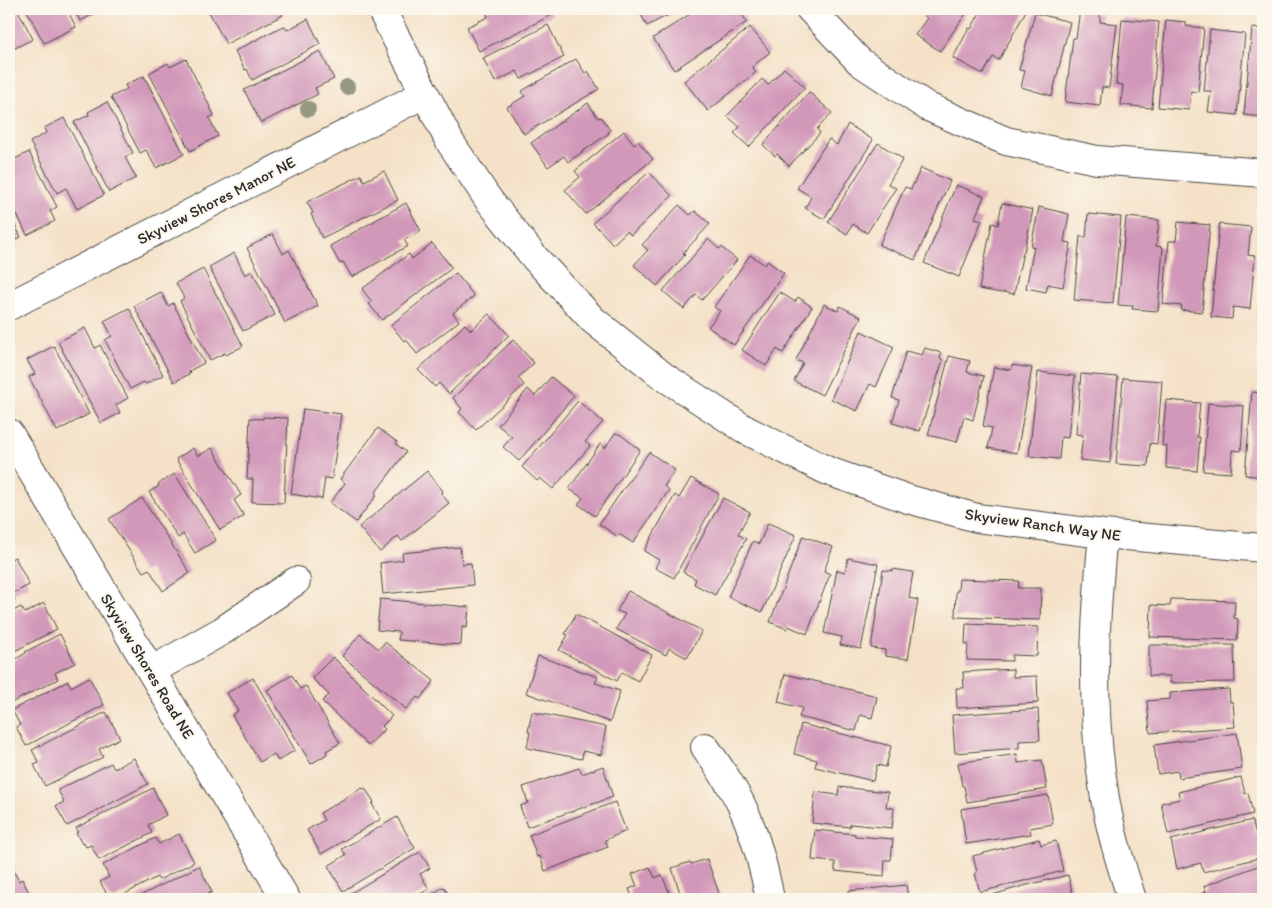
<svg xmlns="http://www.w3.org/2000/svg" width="1272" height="908" viewBox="0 0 1272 908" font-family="Itim,sans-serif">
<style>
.building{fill:#d298b9}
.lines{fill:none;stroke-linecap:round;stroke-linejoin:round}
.minor-casing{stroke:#494642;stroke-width:30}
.minor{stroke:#fff;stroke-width:28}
.tree{fill:#969982}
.labels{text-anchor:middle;stroke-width:4;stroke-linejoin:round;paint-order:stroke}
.street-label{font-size:16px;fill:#2b2b2b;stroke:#fbf7ec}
</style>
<rect width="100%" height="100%" fill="#fbf7ec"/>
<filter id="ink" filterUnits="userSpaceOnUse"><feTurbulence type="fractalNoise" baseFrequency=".02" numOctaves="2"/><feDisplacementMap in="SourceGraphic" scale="10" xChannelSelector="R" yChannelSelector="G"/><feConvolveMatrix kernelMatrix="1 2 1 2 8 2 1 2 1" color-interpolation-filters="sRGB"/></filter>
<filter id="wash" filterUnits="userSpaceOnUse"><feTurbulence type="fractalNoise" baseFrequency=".0096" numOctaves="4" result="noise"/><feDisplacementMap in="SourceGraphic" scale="20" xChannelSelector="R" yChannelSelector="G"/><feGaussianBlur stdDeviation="1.12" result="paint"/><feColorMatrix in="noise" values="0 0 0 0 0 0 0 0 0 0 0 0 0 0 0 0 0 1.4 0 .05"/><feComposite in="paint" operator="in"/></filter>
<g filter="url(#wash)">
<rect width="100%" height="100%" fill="#f4e1c7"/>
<g id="blocks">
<path class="building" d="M9,9H17L33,39L9,51Z
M26,9H67L76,27L44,43Z
M74,9H104L80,21Z
M216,9H280L283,15L226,44L209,12Z
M487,9H549L552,15L479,51L467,27L488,17L485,10Z
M638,9H680L647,26Z
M698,9H738L747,22L674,70L653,38Z
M927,9H969L940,51L915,35L927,18L923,15Z
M982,9H1027L999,60L993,57L983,74L953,58L969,28L971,29Z
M1080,10L1100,13V22L1117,24L1109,88L1102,87L1100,106L1065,102L1073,38H1076Z
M1035,13L1070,22L1052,96L1021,87L1025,71L1019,70Z
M308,19L320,44L252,80L247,69L245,70L235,51L279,28L285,26L287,30Z
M1122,19L1159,22L1152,108L1121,105L1123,85L1116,84Z
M1166,20L1186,22V26L1204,28L1198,92L1191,91L1189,110L1158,107Z
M548,25L564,57L521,79L517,71L495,82L483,58Z
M750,27L770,52L752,67L756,72L708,111L684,81Z
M1252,28L1263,29V117L1244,115Z
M1210,30L1245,34L1237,115L1208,112L1211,91H1204Z
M320,51L334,79L315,88L318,94L261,123L244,90Z
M186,59L214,115L209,118L218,136L190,151L149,73L168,63L170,67Z
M576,59L585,73L588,71L599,89L524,134L507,107L525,96L522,91Z
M784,68L805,87L749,147L734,133L740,127L727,116L762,79L768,85Z
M144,76L184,154L156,168L146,150L140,153L111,97L127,89L125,85Z
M809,92L832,113L817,129L820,133L789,166L777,154L775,156L763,145Z
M107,102L133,153L125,157L136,178L109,192L74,122L89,115L88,112Z
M588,103L598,118L601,117L610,130L608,132L609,133L568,162L564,156L548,167L531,143Z
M64,118L104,195L77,209L66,188L57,193L30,142L46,133L44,128Z
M848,124L873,140L824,219L805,208L811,197L797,188L829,139L837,145Z
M624,131L634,144L638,141L653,159L586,214L565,190L580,177L575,171Z
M878,143L903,159L888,184L896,188L867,233L853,224L847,234L828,222Z
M11,152L15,159L29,152L57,207L50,211L55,221L27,235L10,200L12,199L9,193V153Z
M921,168L950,181L915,260L879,245L905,187L911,189Z
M384,171L398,200L322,238L311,214L313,213L307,202L361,175L364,181Z
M649,172L672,196L631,235L627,231L613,244L593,223Z
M956,185L984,196L975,218L982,220L959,277L924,263Z
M406,203L421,231L404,240L408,246L352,277L343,262L340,264L330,246Z
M1002,203L1033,210L1024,252H1023L1014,294L1003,292L1002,293L979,289L992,223L998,225Z
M679,205L690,215L695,211L710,224L683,253L685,255L657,286L634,265L648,250L642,245Z
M1039,207L1069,214L1064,242L1071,243L1063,287L1048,284L1046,292L1026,288L1034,247L1031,246Z
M9,213L21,237L9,244Z
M1088,214L1121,217L1113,303L1074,300L1080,236L1086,237Z
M1126,217L1159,220L1156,246L1163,247L1158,311L1132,309L1133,306L1118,305Z
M1178,222L1210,225L1202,312L1181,310L1182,306L1163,304L1169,241H1176Z
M1219,224L1251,227L1248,255L1255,256L1250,309L1233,307L1232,319L1211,317Z
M273,234L283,254L289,250L318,306L285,323L247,248Z
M708,239L719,249L721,247L737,260L702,300L696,295L684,309L663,291Z
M432,243L452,268L382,320L369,304L372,302L362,289L409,254L412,259Z
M234,253L245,275L252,271L275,315L243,331L209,267Z
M750,255L765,265L767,261L784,273L734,345L708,327L720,311L714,307Z
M1262,268H1263V317H1258Z
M203,269L243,346L226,355L225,353L210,360L180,301L184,298L176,283Z
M456,273L474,296L453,313L459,321L417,354L406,339L404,341L391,325Z
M161,292L168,306L173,303L204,363L189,371L191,373L174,382L134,306Z
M780,292L795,302L798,297L812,307L783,353L777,349L766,366L742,350Z
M824,304L838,311L840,306L861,317L822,395L794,381L803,363L796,360Z
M129,308L163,375L146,384L144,382L130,389L105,340L112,336L104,321Z
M489,314L509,335L449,394L439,383L435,387L418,370L465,324L471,330Z
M85,328L95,348L100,345L128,398L116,405L120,413L101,423L58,342Z
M861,331L894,347L876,387L870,384L857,411L831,399Z
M513,340L534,363L518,378L524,385L476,430L459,412L462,409L453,398Z
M54,346L89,414L57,431L29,377L35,374L27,360Z
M925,348L941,353L940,358L943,360L920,431L892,423L899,400L892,398L906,351L922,355Z
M949,356L970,361L967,372L984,376L973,420L964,417L957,442L928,435Z
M1012,365L1032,368L1017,453L988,448L992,428L983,426L994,367L1011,370Z
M1038,372L1075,376L1068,438L1061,437L1059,459L1029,456Z
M1081,374L1118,377L1110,463L1080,460L1083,435L1076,434Z
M551,377L574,396L519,461L503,447L512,437L498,425L528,389L535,396Z
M1123,378L1162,381L1157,444L1150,443L1148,466L1116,464Z
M1252,392L1263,393V477L1245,475Z
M1166,400L1200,403L1197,437H1200L1197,471L1166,468L1167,446H1162Z
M578,401L603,422L585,442L590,446L553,489L540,478L537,481L522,467Z
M1208,403L1244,406L1241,451L1232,450L1231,473L1203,471Z
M303,409L341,414L332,479L325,478L322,499L291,494Z
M263,417L288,418L284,503L252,502L253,479H247L250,418L263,419Z
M378,428L397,442L396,444L406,452L375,493L377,495L356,522L330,503L345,483L340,479Z
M615,433L621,435L640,450L595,516L578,504L583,498L569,489L600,444L605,448Z
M193,448L198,456L212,448L241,495L234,500L244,516L220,530L176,459Z
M649,452L675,470L664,486L669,490L633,543L619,534L617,536L599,524Z
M427,471L443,491L441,493L449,503L402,541L398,536L380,552L359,527Z
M175,474L216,540L195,553L183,534L178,538L149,492L159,486L158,484Z
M691,478L719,494L674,578L655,568L659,560L644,551L675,495L679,498Z
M142,498L190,573L163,591L149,569L143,572L109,519Z
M723,498L750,512L738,534L746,539L715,595L694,584L696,579L683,572Z
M768,523L796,535L762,612L728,597L753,541L759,544Z
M803,536L833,547L824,571L830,574L807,634L788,626L787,629L770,622Z
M460,547L462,564L471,563L473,585L383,594L380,563L403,560L402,553Z
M15,557L29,585L12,594L15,600L9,603V560Z
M848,558L878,564L861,649L840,645L842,637L824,633L837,570L845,572Z
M892,569L913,572L909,598L918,600L908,659L885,656V650L871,648L883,570L892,571Z
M959,579L1019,581L1018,588H1041L1040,620L955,617L956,591H958Z
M628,591L702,631L687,658L669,648L666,655L616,629L625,614L617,611Z
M380,599L469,607L467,628L462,627L461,645L398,640L399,632L377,630Z
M1171,599L1235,601L1234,618L1238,619L1237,640L1150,637L1151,605L1170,606Z
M44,603L57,629L9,654V613L21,607L25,613Z
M576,614L652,655L638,681L622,672L617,681L559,650L568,635L565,634Z
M966,624L1038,627L1037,656L1012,655V661L967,660L968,644H965Z
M60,634L75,663L55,673L58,679L9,704V663L26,653L25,652Z
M360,634L379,649L385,642L434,681L420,699L417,697L406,709L342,656Z
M1149,645H1234L1235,682L1170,683V676H1149Z
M538,656L598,677L595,683L620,691L610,722L526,693Z
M333,657L392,716L382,726L385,729L368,746L322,701L329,695L312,678Z
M1013,669V677L1037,676L1038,703L957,708L956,688H964L963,672Z
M785,674L873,695V696L877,697L872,718L860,715L856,731L799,717L802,708L778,702Z
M292,675L300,689L306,686L340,743L326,751L327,754L311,764L267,690Z
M89,677L104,705L26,746L16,727L20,725L12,710L68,681L71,687Z
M253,678L295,750L278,761L274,754L260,762L232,715L238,711L227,693Z
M1229,689L1230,702H1233L1235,727L1150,733L1147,701L1170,699V693Z
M1038,709L1040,740L1019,741V748L955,753L952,715Z
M106,712L120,738L99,749L103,757L45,786L34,765L39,763L32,750Z
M532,712L606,727L601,755L583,751L582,759L527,748L530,732H528Z
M801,724L891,746L886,767L877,765L873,781L815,767L817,760L794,754Z
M1237,733L1242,769L1179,778L1178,771L1158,774L1154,745Z
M1017,754L1018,763L1042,760L1047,789L967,802L964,786H962L958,763Z
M134,758L148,784L67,826L56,806L64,802L58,790L111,763L114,769Z
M603,766L613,797L527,827L520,806L528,803L523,787L579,768L582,774Z
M1241,777L1245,794L1248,793L1253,814L1168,834L1161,803L1180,799L1178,792Z
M839,787L888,792L886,807L894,808L892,828L850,824V827L812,823L815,792L838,795Z
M153,788L166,815L148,825L152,833L99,860L91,845L86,847L84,843L82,844L76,833L78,832L76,828Z
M362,788L363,789L365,788L374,802L372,804L381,819L321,854L307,830L324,820L320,813Z
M1048,795L1053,824L1030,828L1031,834L966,844L961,809Z
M615,802L626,831L605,840L608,847L545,871L540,856L537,857L529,835Z
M397,817L415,848L343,891L328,866L346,855L342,849Z
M1252,820L1256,834L1260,833L1263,846V857L1203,872L1201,863L1177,869L1171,840Z
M815,830L855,834V836L893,839L891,860H885L884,876L835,871V862L812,860Z
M179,834L194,862L159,880L157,877L115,899H110L100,882L109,877L103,865L155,838L159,844Z
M1039,839L1041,845L1056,841L1063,871L980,892L975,873L977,872L973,856Z
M420,852L430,868L420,874L429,889L411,899H348L346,896Z
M707,859L721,899H682L672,868L690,862L691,864Z
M1263,864V899H1185L1206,892L1204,886Z
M10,865L19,881L22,879L32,898L29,899H9V866Z
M199,866L212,892L199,899H134Z
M650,867L655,878L662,875L672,899H633L629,889L637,886L632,874Z
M1068,875L1074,899H978L1027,885Z
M906,885L908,899H845V898H849V891Z
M444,887L452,899H423Z"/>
</g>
</g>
<g filter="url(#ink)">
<use href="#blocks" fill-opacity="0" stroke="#494642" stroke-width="1"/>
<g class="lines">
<g class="minor-casing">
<path id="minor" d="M381,9L450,142L488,199L535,258L593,320L663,376L746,430L828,471L908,499L977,518L1103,534L1263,548
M810,9L860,62L928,107L1006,141L1097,160L1263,173
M9,306L424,94
M9,433L151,671L286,899
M1103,534C1095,618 1090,701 1103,785C1108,824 1120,862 1132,899
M151,671L222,631L296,581
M705,747C721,770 738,794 748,820C758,845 765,873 770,899"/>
</g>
<use href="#minor" class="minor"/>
</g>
<g class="tree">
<circle cx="347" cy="87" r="8"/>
<circle cx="308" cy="109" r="8"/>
</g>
</g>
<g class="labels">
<g class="street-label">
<text transform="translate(216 200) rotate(-27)" y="6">Skyview Shores Manor NE</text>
<text transform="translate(1043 524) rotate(8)" y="6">Skyview Ranch Way NE</text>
<text transform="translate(148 666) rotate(59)" y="6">Skyview Shores Road NE</text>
</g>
</g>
<rect width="1272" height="908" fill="none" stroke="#fbf7ec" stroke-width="30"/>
</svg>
